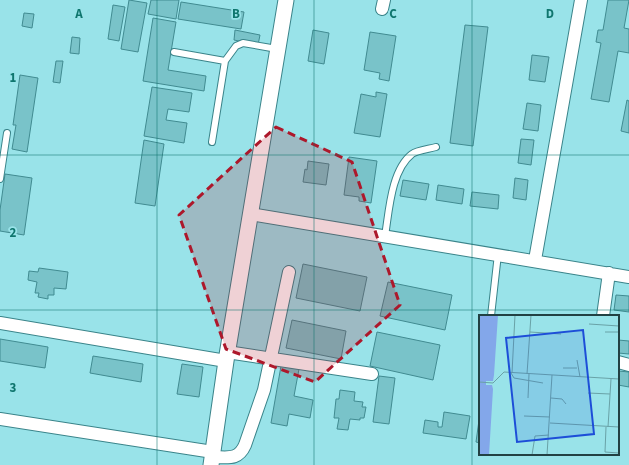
<svg xmlns="http://www.w3.org/2000/svg" width="629" height="465" viewBox="0 0 629 465" font-family="'Source Sans 3',sans-serif">
<style>
.building{fill:#79c3c9;stroke:#418b91}
.lines{fill:none;stroke-linecap:round;stroke-linejoin:round}
.service-casing{stroke:#3a848a;stroke-width:8}
.minor-casing{stroke:#3a848a;stroke-width:14}
.tertiary-casing{stroke:#3a848a;stroke-width:17}
.service{stroke:#fff;stroke-width:6}
.minor{stroke:#fff;stroke-width:12}
.tertiary{stroke:#fff;stroke-width:15}
.marked{fill:#ad182b;fill-opacity:0.2;stroke:#ad182b;stroke-width:3;stroke-dasharray:8 5;stroke-linejoin:round}
.grid{fill:none;stroke:#0f766e;stroke-width:1;stroke-opacity:0.55}
.inset-road{fill:none;stroke:#69a2a7;stroke-width:1}
.view{fill:#1d4ed8;fill-opacity:0.15;stroke:#1d4ed8;stroke-width:2}
.inset-edge{fill:none;stroke:#224143;stroke-width:2}
.grid-label{font-size:13px;text-anchor:middle;font-weight:bold;fill:#0f766e;stroke:#99e3e9;stroke-width:3.5;stroke-linejoin:round;paint-order:stroke}
</style>
<rect width="100%" height="100%" fill="#99e3e9"/>
<path class="building" d="M129,0L147,3L138,52L121,49Z
M151,0H179L176,19L148,14Z
M608,0H629L624,28L629,29V53L618,51L609,102L591,99L601,43L596,42L598,30H603Z
M181,2L244,12L241,29L178,19Z
M113,5L125,7L119,41L108,39Z
M24,13L34,14L32,28L22,26Z
M153,18L176,22L168,70L206,76L204,91L143,81Z
M465,25L488,27L473,146L450,143Z
M235,30L260,35L258,45L234,40Z
M313,30L329,33L324,64L308,61Z
M370,32L396,36L389,81L379,79L380,73L364,70Z
M72,37L80,38L79,54L70,53Z
M532,55L549,57L545,82L529,80Z
M56,61H63L60,83L53,82Z
M20,75L38,78L27,152L12,149L16,125H13Z
M152,87L192,93L189,112L168,109L166,120L187,123L184,143L144,136Z
M376,92L387,94L380,137L354,133L361,94L376,97Z
M627,100L629,101V133L621,131Z
M527,103L541,105L538,131L523,129Z
M521,139L534,140L531,165L518,163Z
M144,140L164,144L155,206L135,203Z
M349,157L377,161L371,203L359,201V197L344,195Z
M308,161L329,164L326,185L303,182L305,169L307,170Z
M5,174L32,178L24,235L0,231V210Z
M515,178L528,180L526,200L513,198Z
M403,180L429,184L426,200L400,196Z
M438,185L464,189L462,204L436,200Z
M472,192L499,195L498,209L470,206Z
M303,264L367,277L360,311L296,298Z
M39,268L68,272L66,289L54,288V295H48V299L38,297L39,293H35L37,282L28,280L29,271L38,272Z
M388,282L452,295L445,330L380,316Z
M616,295L629,296V312L614,310Z
M292,320L346,331L341,359L286,348Z
M377,332L440,345L433,380L370,366Z
M0,339L48,347L45,368L0,361Z
M618,340L629,341V354L618,353Z
M93,356L143,364L141,382L90,373Z
M182,364L203,367L199,397L177,394Z
M281,366L299,369L294,396L313,400L310,418L289,414L287,426L271,423Z
M618,371L629,372V387L618,385Z
M379,376L395,378L389,424L373,422Z
M340,390L355,392L354,401L363,402L362,407H366L364,418H360V420L350,419L348,430L337,429L339,418H334L336,399H339Z
M444,412L470,416L466,439L423,433L425,420L438,422V427H442Z
M480,413V443L476,442Z"/>
<g class="lines">
<g class="service-casing">
<path id="service" d="M174,52L225,61L236,46L243,43L277,49
M212,142L225,61
M0,179L7,133
M385,236C389,212 391,170 412,154C417,150 429,149 436,147
M491,316L498,254"/>
</g>
<g class="minor-casing">
<path id="minor" d="M382,9L384,0
M250,214L629,277
M535,260L581,0
M603,316L609,273
M0,323L226,361
M227,352L372,374
M618,362L629,365
M0,419L213,452
M212,457C227,457 238,461 245,445L264,390L289,272"/>
</g>
<g class="tertiary-casing">
<path id="tertiary" d="M211,465L226,361L286,0"/>
</g>
<use href="#service" class="service"/>
<use href="#minor" class="minor"/>
<use href="#tertiary" class="tertiary"/>
</g>
<path class="marked" d="M276,127L352,162L400,305L315,382L226,349L179,215Z"/>
<path class="grid" d="M157,0V465M314,0V465M472,0V465M0,155H629M0,310H629"/>
<g transform="translate(479 315)">
<rect width="140" height="140" fill="#99e3e9"/>
<path d="M0,0H19L15,60L14,66H7V70H13L14,74L10,140H0Z" fill="#83a7ea"/>
<path class="inset-road" d="M110,9L140,11M51,17L82,19M126,17H140M98,45L101,62M84,53H98M32,58L35,63L64,68M33,58L36,0M48,59L52,0M0,67L14,68L25,57L140,64M109,78L131,79M49,83L50,59M72,83L83,84L87,89M45,101L71,102M71,108L140,112M127,112L126,137L140,138M129,112L132,64M53,140L56,121L70,120M68,140L73,60"/>
<path class="view" d="M104,15L115,119L38,127L27,23Z"/>
<rect width="140" height="140" class="inset-edge"/>
</g>
<g class="grid-label">
<text x="79" y="18">A</text>
<text x="236" y="18">B</text>
<text x="393" y="18">C</text>
<text x="550" y="18">D</text>
<text x="13" y="82">1</text>
<text x="13" y="237">2</text>
<text x="13" y="392">3</text>
</g>
</svg>
